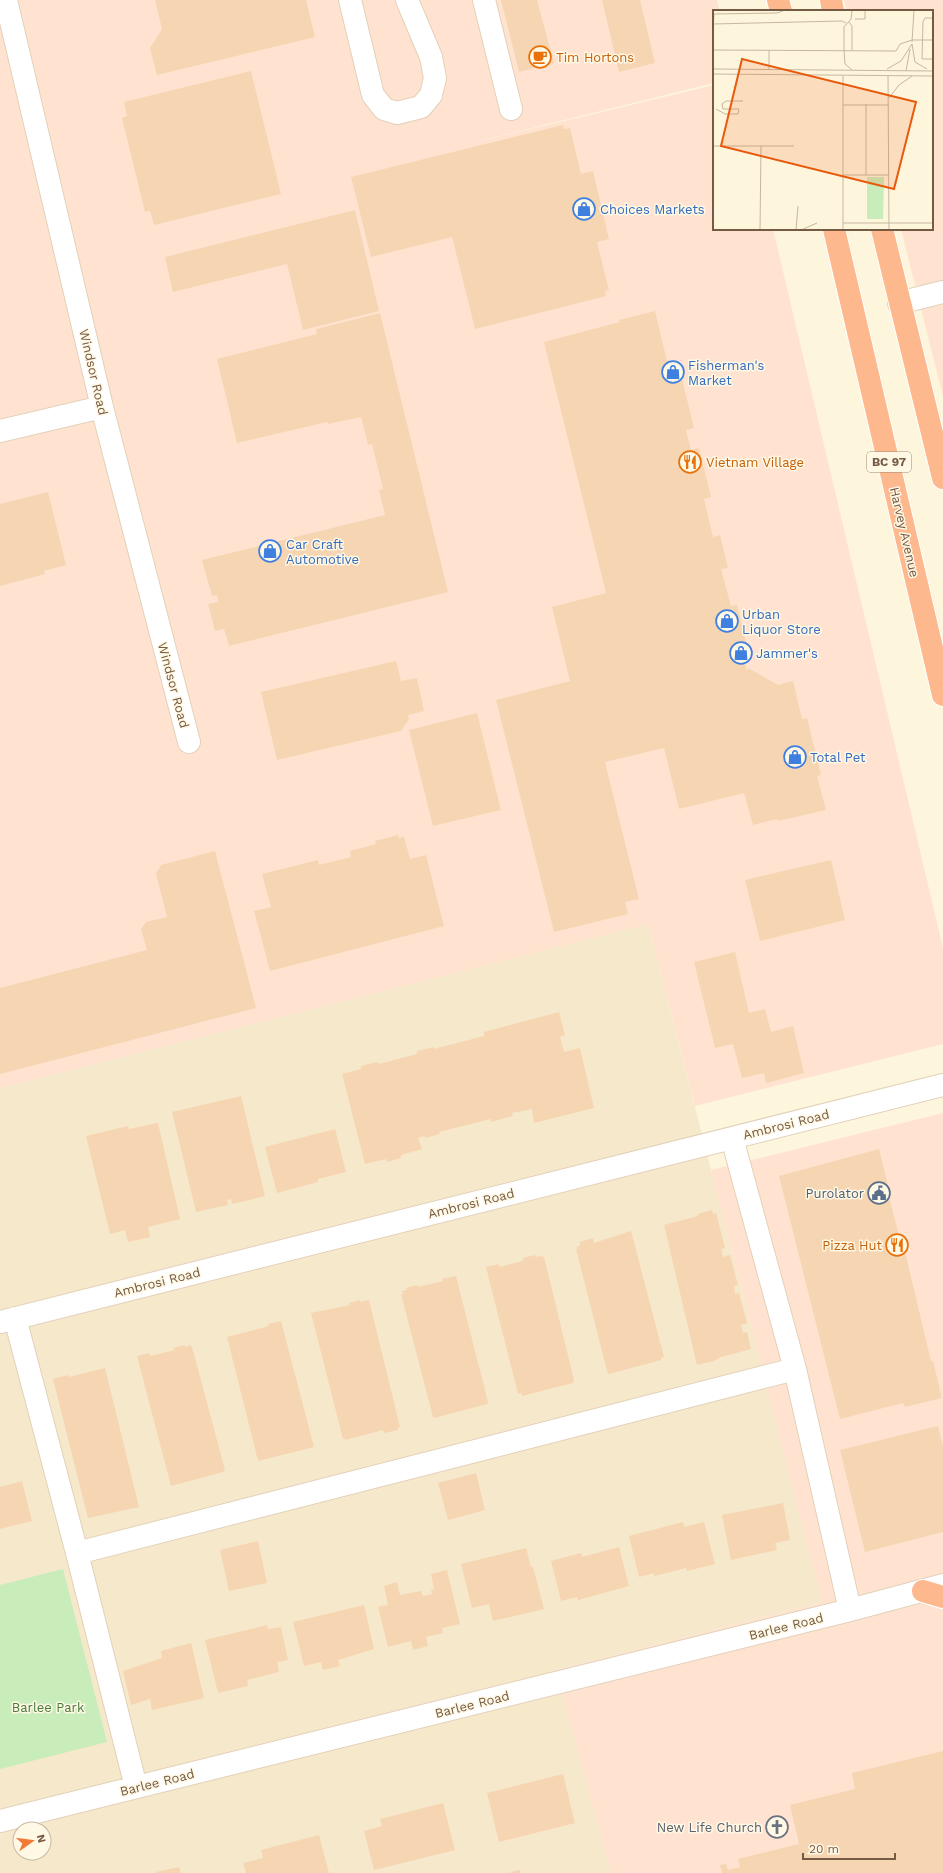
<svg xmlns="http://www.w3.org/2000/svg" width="943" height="1873" viewBox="0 0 943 1873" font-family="'Work Sans',sans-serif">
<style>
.residential{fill:#f6e8cb;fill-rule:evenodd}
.commercial{fill:#ffe3d0}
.green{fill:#c9ecbb}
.building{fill:#f6d5b2}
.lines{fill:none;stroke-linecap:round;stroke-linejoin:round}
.minor-casing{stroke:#e2d1b9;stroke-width:24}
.highway-casing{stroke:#fff;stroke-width:24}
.minor{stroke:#fff;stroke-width:22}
.highway{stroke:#feb88e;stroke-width:22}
.labels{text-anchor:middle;stroke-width:3;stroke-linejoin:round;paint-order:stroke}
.shield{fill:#fff8e5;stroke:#9e8a74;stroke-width:1}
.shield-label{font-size:12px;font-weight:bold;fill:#755b44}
.food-label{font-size:13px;fill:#c56008;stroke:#fff8e5;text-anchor:start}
.shop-label{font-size:13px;fill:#366cbe;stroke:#fff8e5;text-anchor:start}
.street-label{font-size:13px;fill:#755b44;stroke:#fff8e5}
.service-label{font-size:13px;fill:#4e5e75;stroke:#fff8e5;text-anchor:end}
.park-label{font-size:13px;fill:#477c3b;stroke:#fff8e5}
.worship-label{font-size:13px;fill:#5b616d;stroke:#fff8e5;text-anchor:end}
.inset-road{fill:none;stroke:#c7b7a0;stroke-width:1}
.view{fill:#e8590c;fill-opacity:0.15;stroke:#e8590c;stroke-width:2}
.inset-edge{fill:none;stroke:#755b44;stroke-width:2}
</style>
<rect width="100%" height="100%" fill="#fef5dd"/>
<path class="residential" d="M648,924L822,1602L556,1670L611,1873H0V1088ZM20,1829H44V1853H20Z"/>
<path class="commercial" d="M0,0H717L720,11H714V83L468,144L714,85V229H773L943,948V1044L695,1106L648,924L0,1088Z
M844,0H943V396L901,229H932V11H847Z
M943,1113V1873H611L556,1670L822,1602L711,1170Z"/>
<path class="green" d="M63,1569L107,1742L0,1769V1585Z"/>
<path class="building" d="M155,0H306L315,37L157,75L150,48L162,29Z
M501,0H537L554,63L519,72Z
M602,0H640L655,63L619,72Z
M251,71L281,194L154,225L150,211L145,212L122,118L127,116L124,102Z
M563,125L564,129L570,128L581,174L593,171L609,239L597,242L609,290L605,291L606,296L475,329L452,237L371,257L351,177Z
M355,210L379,311L303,330L287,264L173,292L165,257Z
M655,311L672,382L682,379L694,428L686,430L691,450L699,448L711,497L704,499L713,537L720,535L728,568L721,569L731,606L737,605L749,655L743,657L747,671L748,668L778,685L793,681L802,719L807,718L821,775L817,776L826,810L778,821L777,819L753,825L744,793L679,809L664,748L605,762L639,899L625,902L628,914L554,932L496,700L570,681L552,607L606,593L544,342L620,322L619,320Z
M380,313L448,592L229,646L224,629L215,631L208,604L218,602L217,595L212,596L202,560L385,515L379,490L383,489L372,444L368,445L361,417L328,424L327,422L237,443L217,359L317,334L316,329Z
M48,492L66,565L44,571L45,574L0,586V504Z
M396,661L401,681L417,678L424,711L408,715L409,719L401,731L277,760L261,692Z
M477,713L501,810L433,826L409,730Z
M398,835L399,838L404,837L410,859L426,855L444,926L270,971L254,911L271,907L262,874L318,860L319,865L351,857L350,851L376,844L375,841Z
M215,851L256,1008L0,1074V988L147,950L141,929L146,922L167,917L156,874L161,865Z
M831,860L845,920L760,941L745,880Z
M735,952L749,1013L765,1009L771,1032L793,1026L804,1073L766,1083L764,1073L742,1078L733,1044L715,1048L694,962Z
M559,1012L565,1035L560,1037L564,1052L580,1048L594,1108L534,1123L532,1109L512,1113L513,1116L491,1122V1119L439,1132L440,1134L425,1138V1136L418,1138L422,1149L401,1155V1158L387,1162L386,1159L365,1164L342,1074L361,1069V1066L377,1062L379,1064L417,1054V1051L434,1047V1049L484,1036V1032Z
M241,1096L265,1196L232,1204L231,1199L227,1200L228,1205L196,1212L172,1112Z
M158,1123L180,1219L148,1227L150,1237L128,1242L125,1230L110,1234L86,1136L128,1126L129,1129Z
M335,1129L346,1172L318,1179V1182L277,1193L265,1147Z
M879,1149L888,1185L886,1186L899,1235H901L931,1361H933L942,1398L905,1407L903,1403L840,1419L779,1176Z
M712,1210L713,1214L716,1213L725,1248L721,1249L723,1257L730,1255L738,1285L734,1286L735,1294L739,1293L747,1323L741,1325L743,1333L747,1332L751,1349L721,1357L714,1361L697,1365L664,1225L698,1216V1214Z
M631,1231L664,1357L661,1358V1360L609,1374L607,1371L576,1249H578L577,1246H580V1242L593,1238L594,1243Z
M535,1255L536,1257L542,1256L544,1257L574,1380L573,1383L522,1396L521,1393L518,1394L486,1267L499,1264V1267L523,1261V1258Z
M456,1276L488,1402L487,1404L434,1418L433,1417L401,1294H403L402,1291L407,1290L406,1288L417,1285L418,1287L443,1281L442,1279Z
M360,1300L361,1302L369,1300L400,1427L397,1428L398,1430L384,1433L383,1430L345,1440V1438L343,1439L311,1313L350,1305L349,1303Z
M281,1321L314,1447L258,1461L227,1337L269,1326L268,1324Z
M185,1345V1347L191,1345L192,1347L225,1470L223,1472L171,1486L137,1356L149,1353L150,1356L175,1350L173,1348Z
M105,1368L139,1507L88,1518L53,1379L68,1375L69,1377Z
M938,1426L943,1446V1532L865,1552L840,1450Z
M476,1473L485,1510L448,1520L438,1483Z
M22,1481L32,1521L0,1529V1487Z
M783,1503L790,1540L775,1543L777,1550L731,1560L722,1515Z
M683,1522L684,1527L704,1522L715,1564L687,1571L686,1568L654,1576V1573L639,1577L629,1536Z
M258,1541L267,1583L229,1591L220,1550Z
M619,1547L629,1586L578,1600L577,1597L561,1601L551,1561L581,1553L582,1557Z
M526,1548L531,1567H533L544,1609L493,1621L489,1604L472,1608L461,1564Z
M447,1570L460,1624L442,1628L443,1633L426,1637L428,1646L413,1650L411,1641L388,1647L378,1607L388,1605L384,1586L397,1582L400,1595L421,1591L423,1596L432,1594L431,1590L434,1589L431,1574Z
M364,1605L374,1649L338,1660L340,1666L323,1670L321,1662L304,1666L293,1622Z
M267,1625L268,1629L281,1627L288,1660L277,1662L279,1672L247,1680L248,1686L218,1693L205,1640Z
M191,1643L204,1698L152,1710L150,1699L131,1705L123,1671L162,1658L161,1651Z
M943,1751V1873H722L720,1865L726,1864L728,1870L740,1867L738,1859L799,1844L790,1805L855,1789L852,1773Z
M563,1774L575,1823L499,1842L487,1793Z
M443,1803L455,1850L374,1870L364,1831L382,1826L380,1819Z
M319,1835L329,1873H246L243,1863L263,1858L261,1850Z
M179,1867L181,1873H156V1872Z
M520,1870V1873H511V1872Z"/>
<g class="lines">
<g class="minor-casing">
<path id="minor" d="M6,0L102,407L189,742
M350,0L373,95L384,109L397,113L421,107L431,95L435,78L431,57L407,0
M484,0L511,109
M899,303L943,292
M0,431L102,407
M732,1138L795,1369L850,1610
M15,1318L77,1553L136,1787
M0,1322L943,1085
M77,1553L795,1369
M0,1821L850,1610L943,1585"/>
</g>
<g class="highway-casing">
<path id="highway" d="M778,0L781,11
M831,0L833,11
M834,229L943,695
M882,229L943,478
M923,1591L943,1597"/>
</g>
<use href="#minor" class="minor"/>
<use href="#highway" class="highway"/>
</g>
<defs>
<g id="cafe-ring" transform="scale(1.15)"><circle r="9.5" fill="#fff8e5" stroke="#e8710a" stroke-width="1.5"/><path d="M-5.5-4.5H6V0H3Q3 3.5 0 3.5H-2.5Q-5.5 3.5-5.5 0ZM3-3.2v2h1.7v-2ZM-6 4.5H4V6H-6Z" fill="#e8710a"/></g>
<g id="shop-ring" transform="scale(1.15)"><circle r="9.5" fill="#fff8e5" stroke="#3f7fe0" stroke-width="1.5"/><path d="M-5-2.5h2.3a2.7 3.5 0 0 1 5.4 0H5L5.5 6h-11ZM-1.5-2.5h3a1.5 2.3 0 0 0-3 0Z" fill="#3f7fe0"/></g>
<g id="restaurant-ring" transform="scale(1.15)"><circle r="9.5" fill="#fff8e5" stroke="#e8710a" stroke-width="1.5"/><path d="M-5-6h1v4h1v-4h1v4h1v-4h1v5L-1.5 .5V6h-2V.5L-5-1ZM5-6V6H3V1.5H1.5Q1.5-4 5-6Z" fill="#e8710a"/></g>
<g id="civic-ring" transform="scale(1.15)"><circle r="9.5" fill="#fff8e5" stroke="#5c6f8a" stroke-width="1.5"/><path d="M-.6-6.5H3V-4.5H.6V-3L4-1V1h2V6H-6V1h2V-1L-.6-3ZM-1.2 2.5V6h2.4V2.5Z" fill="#5c6f8a"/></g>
<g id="church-ring" transform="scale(1.15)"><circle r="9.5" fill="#fff8e5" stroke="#6b7280" stroke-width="1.5"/><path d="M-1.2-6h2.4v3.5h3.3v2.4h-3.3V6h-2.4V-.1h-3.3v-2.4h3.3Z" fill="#6b7280"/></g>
</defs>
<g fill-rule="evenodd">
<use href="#cafe-ring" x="540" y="57"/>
<use href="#shop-ring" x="584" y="209"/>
<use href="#shop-ring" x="673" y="372"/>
<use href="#restaurant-ring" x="690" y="462"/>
<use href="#shop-ring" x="270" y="551"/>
<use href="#shop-ring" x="727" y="621"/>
<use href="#shop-ring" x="741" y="653"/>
<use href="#shop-ring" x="795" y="757"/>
<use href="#civic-ring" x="879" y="1193"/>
<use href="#restaurant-ring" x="897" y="1245"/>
<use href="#church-ring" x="777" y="1827"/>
</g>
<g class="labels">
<rect class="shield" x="867" y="452" width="44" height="20" rx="3"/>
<g class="shield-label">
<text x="889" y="466">BC 97</text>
</g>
<g class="food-label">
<text x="556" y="62">Tim Hortons</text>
<text x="706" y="467">Vietnam Village</text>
<text x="882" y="1250" text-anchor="end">Pizza Hut</text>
</g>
<g class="shop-label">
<text x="600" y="214">Choices Markets</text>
<text x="688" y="370">Fisherman's<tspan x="688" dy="15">Market</tspan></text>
<text x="286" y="549">Car Craft<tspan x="286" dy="15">Automotive</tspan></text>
<text x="742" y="619">Urban<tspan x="742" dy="15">Liquor Store</tspan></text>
<text x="756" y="658">Jammer's</text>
<text x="810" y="762">Total Pet</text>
</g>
<g class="street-label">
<text transform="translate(94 372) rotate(77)" y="5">Windsor Road</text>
<text transform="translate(905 532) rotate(77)" y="5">Harvey Avenue</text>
<text transform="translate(174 685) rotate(75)" y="5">Windsor Road</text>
<text transform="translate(786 1124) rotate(-14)" y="5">Ambrosi Road</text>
<text transform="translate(471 1203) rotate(-14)" y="5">Ambrosi Road</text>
<text transform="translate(157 1282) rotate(-14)" y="5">Ambrosi Road</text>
<text transform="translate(786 1626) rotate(-14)" y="5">Barlee Road</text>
<text transform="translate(472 1704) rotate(-14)" y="5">Barlee Road</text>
<text transform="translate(157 1782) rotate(-14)" y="5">Barlee Road</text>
</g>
<g class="service-label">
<text x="864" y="1198">Purolator</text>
</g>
<g class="park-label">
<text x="48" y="1712">Barlee Park</text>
</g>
<g class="worship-label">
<text x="762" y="1832">New Life Church</text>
</g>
</g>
<g transform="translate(713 10)">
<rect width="220" height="220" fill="#fef5dd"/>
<path d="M154,167H171L170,209H154Z" fill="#c9ecbb"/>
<path class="inset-road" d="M97,0H147M139,1L138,9L131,17V40L132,54L139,60M0,4L64,3L72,0M220,8H212L210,12L209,49H220M142,9H152V0M136,12L139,16V40M0,14L129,11L133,13M0,20L1,4M199,32L201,0M199,34L202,52L214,59M0,40L183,41L187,34L199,30H220M0,59L220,61M174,59L188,51L199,34M56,60V40M193,61L197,39M0,64L220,66M130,66V220M175,66L176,220M176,88L186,75L199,66M153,94V165M130,95H176M3,99L12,104H25L26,99H10L9,94L13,91H30M0,136H81M130,165H176M130,213H220M47,220L48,136M83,220L85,196M88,220L104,213"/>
<path class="view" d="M29,49L203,92L181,179L8,136Z"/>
<rect width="220" height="220" class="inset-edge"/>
</g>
<g transform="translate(32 1841) rotate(76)"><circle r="19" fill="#fff8e5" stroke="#c8b9a5"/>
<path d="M0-3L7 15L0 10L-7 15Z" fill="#f37737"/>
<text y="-6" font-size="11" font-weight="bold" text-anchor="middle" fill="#755b44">N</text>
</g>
<path d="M803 1853v6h92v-6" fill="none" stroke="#755b44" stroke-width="2"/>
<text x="809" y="1853" font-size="12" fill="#755b44" stroke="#fff8e5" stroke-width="3" paint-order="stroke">20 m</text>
</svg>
